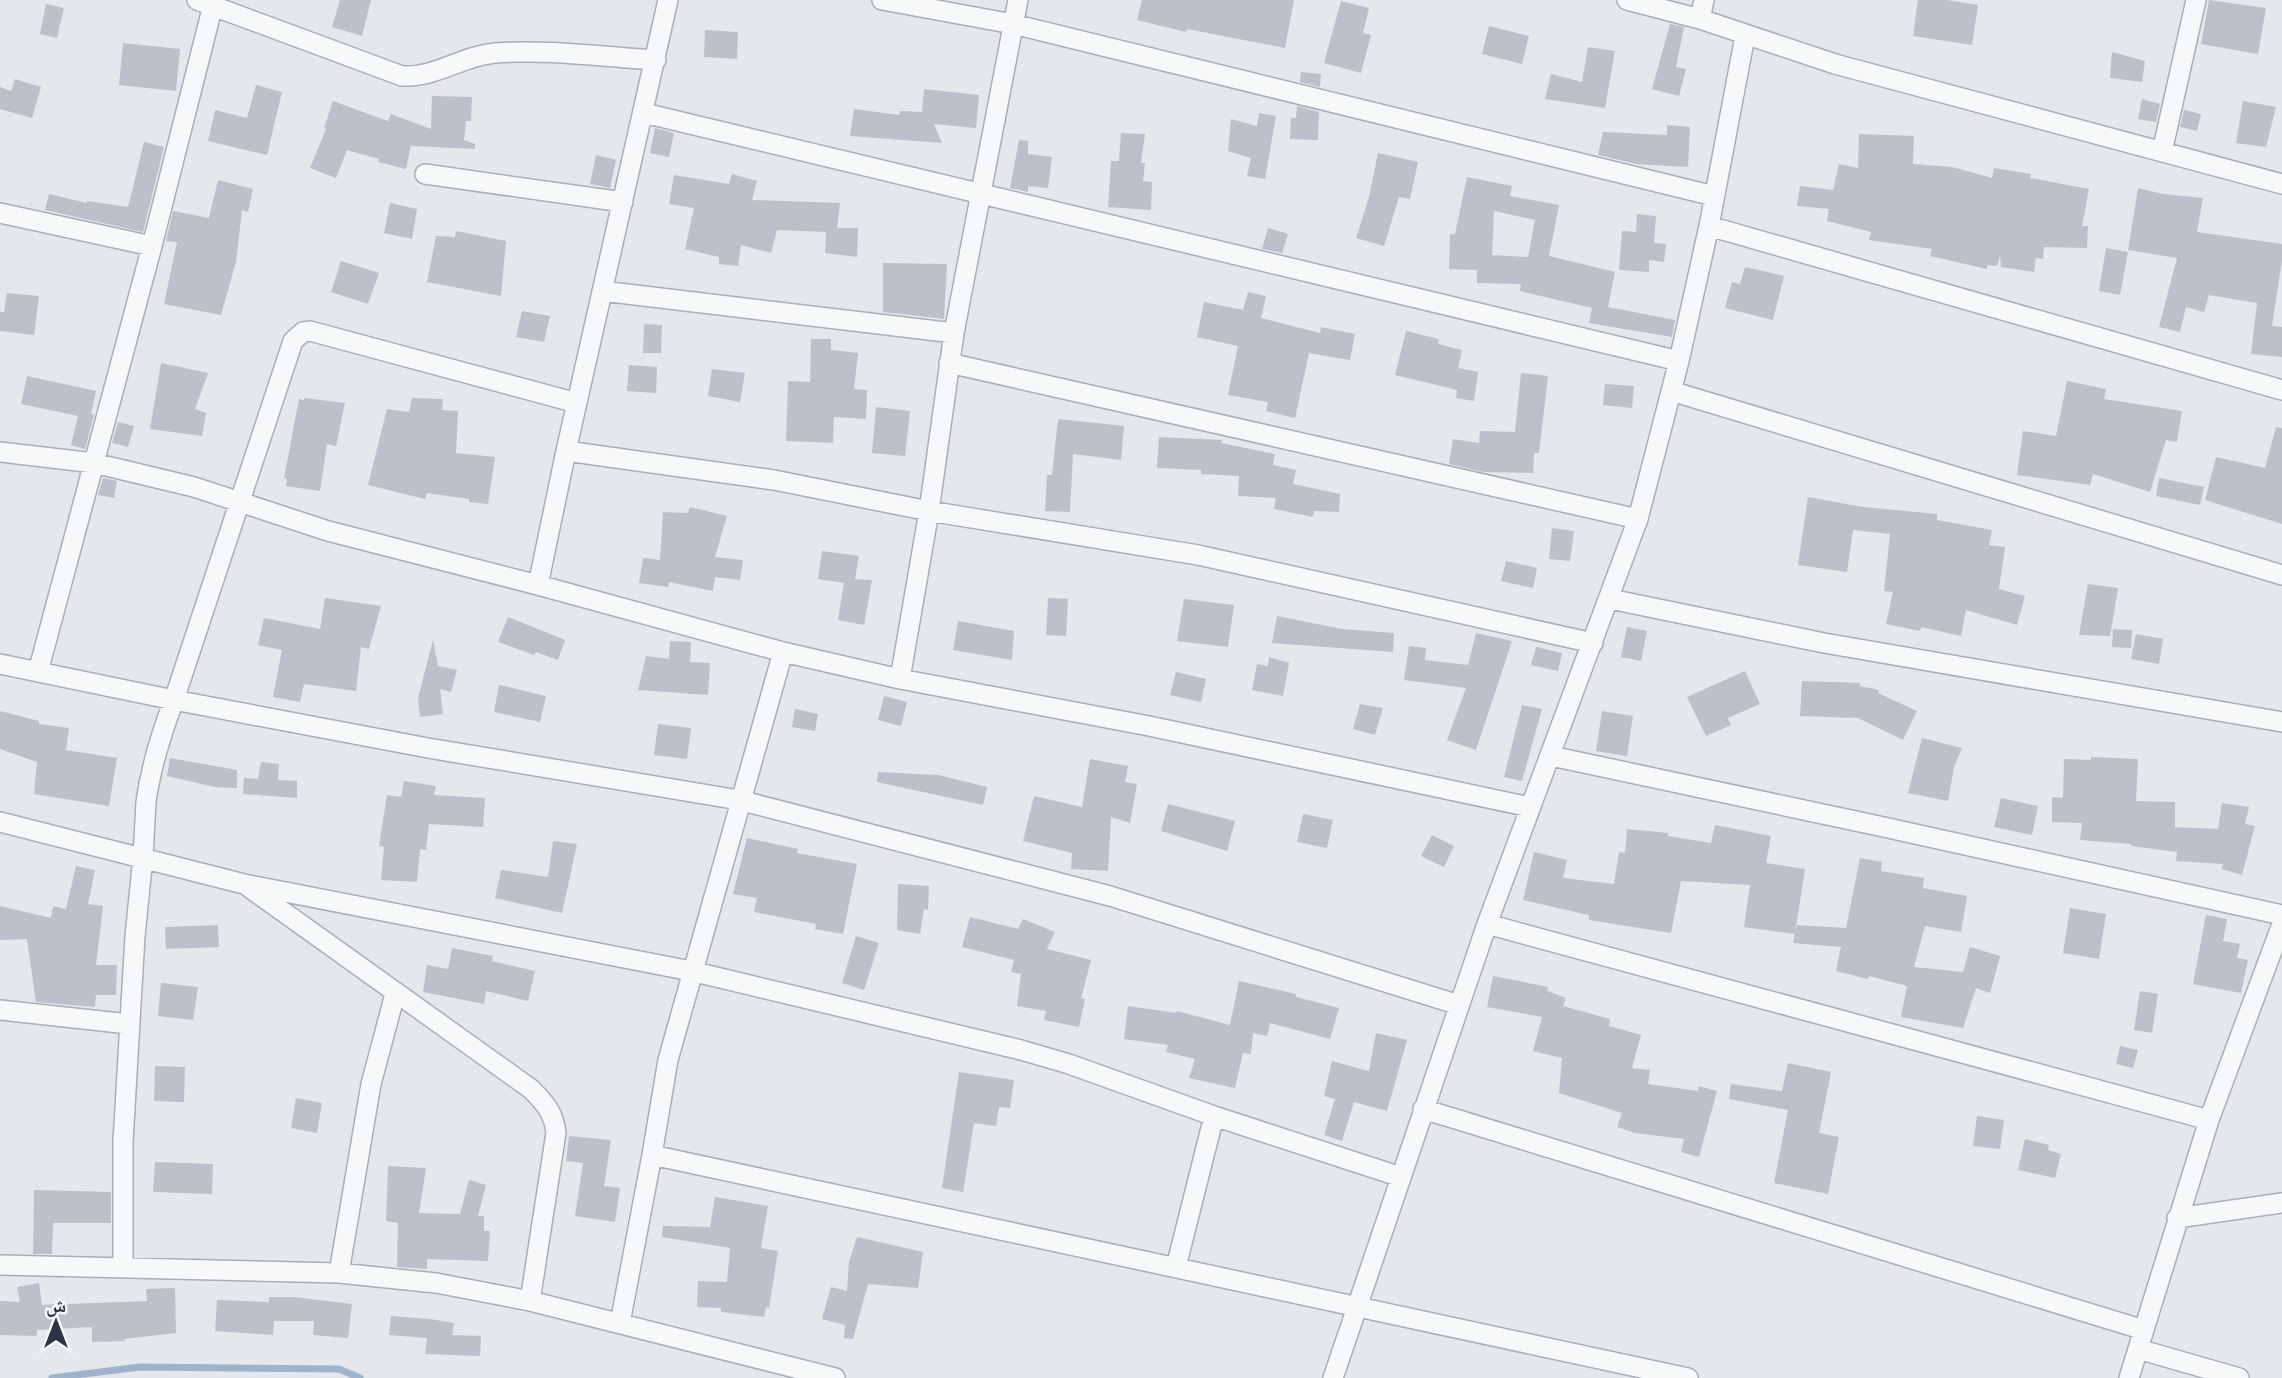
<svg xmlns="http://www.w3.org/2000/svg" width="2282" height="1378" viewBox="0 0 2282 1378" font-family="Roboto,'Noto Naskh Arabic',sans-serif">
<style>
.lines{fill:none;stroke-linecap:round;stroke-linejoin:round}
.stream{stroke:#9fb4cc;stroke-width:7}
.building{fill:#bbc0ca;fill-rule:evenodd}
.minor-casing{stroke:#a9aeb7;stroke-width:22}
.minor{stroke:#f7f8fa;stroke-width:19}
</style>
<rect width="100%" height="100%" fill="#e4e7ec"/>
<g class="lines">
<path class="stream" d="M52,1378L140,1367L339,1369L360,1378"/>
</g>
<path class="building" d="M340,0H371L362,36L332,27Z
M1142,0H1294L1285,48L1187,29L1186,32L1137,20Z
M1918,0H1947L1978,5L1972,45L1913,36Z
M2209,0L2266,8L2258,54L2201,44Z
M1341,1L1369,8L1363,33L1371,35L1361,73L1324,63Z
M46,4L64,8L57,38L40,34Z
M1670,24L1684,27L1676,67L1686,69L1679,96L1652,89Z
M1489,26L1529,36L1522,64L1482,54Z
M705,30L738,32L737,59L704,57Z
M123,43L180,49L176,91L119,85Z
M1588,47L1615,51L1605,108L1545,99L1551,74L1582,82Z
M2112,52L2145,61L2142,82L2110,78Z
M1301,72L1321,74L1320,87L1300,82Z
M15,79L41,87L32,118L0,109V87L11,91Z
M256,85L282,92L267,155L208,141L215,110L247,118Z
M924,89L979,95L976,128L934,124L942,143L850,136L854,109L899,115L900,111L922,112Z
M432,96L472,97L471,121H466L464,140L475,144V149L411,146L406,169L378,162L379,159L347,150L336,178L310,168L326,129L324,128L333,101L388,121L391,114L431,129Z
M2142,99L2160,104L2156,122L2138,119Z
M2243,101L2276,107L2266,147L2236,143Z
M1297,106L1319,112L1318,140L1290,139L1291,118H1296Z
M2184,110L2201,114L2197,131L2180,127Z
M1259,113L1276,116L1265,179L1247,176L1251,158L1228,151L1231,119L1257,126Z
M1667,125L1690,127L1688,167L1637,164L1598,155L1603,132L1667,135Z
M655,128L674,133L669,157L650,153Z
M1121,133L1145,134L1141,163H1145L1143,181L1152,182L1151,210L1108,207L1111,161H1119Z
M1859,134L1914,136L1913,164L1952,167L1992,178L1994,168L2031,174L2030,178L2089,189L2082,226H2088L2087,248L2044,247L2043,259L2036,258L2034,272L2001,267L2000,256L1997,266L1987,265V269L1930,256L1932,249L1869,240L1871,232L1827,221L1829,209L1797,206L1800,186L1833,190L1839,164L1858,168Z
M1019,140L1028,141V154L1052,157L1048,188L1028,186V192L1010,188Z
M144,142L164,147L143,232L45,210L49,194L87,203V201L128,207Z
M1378,153L1418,162L1410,199L1399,197L1384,246L1356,238L1369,197Z
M596,155L616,160L610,188L590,184Z
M732,174L757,181L752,200L840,203L837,228H858L857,257L825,253L826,232L777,230L771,253L741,245L738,266L719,264V257L685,249L694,208L669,204L674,175L729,184Z
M1467,177L1512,186L1510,196L1559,205L1549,256L1615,272L1608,307L1675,320L1672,337L1589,323L1592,308L1520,291L1521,284L1477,283V270L1449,269L1450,234H1455ZM1494,211L1535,220L1528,257L1492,255Z
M218,180L253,189L248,212L242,210L236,262L221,315L164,304L177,242L166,241L173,211L209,218Z
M2138,188L2163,194L2203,198L2197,232L2282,244V260L2272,326L2282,327V357L2251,354L2257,303L2209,295L2204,312L2186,307L2180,332L2159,327L2177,258L2128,250Z
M390,203L417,209L412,239L384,233Z
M1637,214L1656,216L1654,243L1666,244L1664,262L1649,260V272L1619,270L1622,231L1636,232Z
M1268,228L1288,234L1282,253L1262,249Z
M456,231L506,241L501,296L427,282L436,236L455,237Z
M2106,248L2128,252L2120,295L2099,291Z
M341,261L379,273L368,304L331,292Z
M883,263L947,264L944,319L883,312Z
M1745,267L1784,276L1773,320L1725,308L1732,282L1740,284Z
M1248,292L1266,296L1261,318L1320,333L1321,327L1355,334L1350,360L1309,353L1295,418L1266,411L1268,402L1228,395L1238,346L1197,337L1204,302L1243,310Z
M7,293L39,296L34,335L0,331V312H4Z
M522,311L550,316L544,342L516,337Z
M644,324L662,325L661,353H643Z
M1406,331L1439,339L1438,344L1462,350L1458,368L1478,372L1474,401L1456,398L1457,390L1395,375Z
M811,339H831V350L858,353L854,389L867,390L866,419L834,417L833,443L786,441L788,381L810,382Z
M161,363L208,373L195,409L206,413L202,436L150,429Z
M629,365L657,367L656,393L627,391Z
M712,369L745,373L740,402L708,396Z
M1521,373L1548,376L1539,453H1534L1533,473L1484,472L1449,464L1453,439L1479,443L1480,431L1515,432Z
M27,376L96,391L91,414L94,415L85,449L71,445L78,416L21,404Z
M2067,381L2106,389L2104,399L2182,411L2177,442L2166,440L2150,492L2093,474L2090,485L2017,475L2023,431L2056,436Z
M1605,384L1634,386L1632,408L1603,405Z
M304,398L345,403L336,446L327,444L320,491L286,486L287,479L284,478L299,399L304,400Z
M412,398L443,399L442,410L458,411L456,453L495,457L488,504L469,502V499L427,493L425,499L368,485L387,409L409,412Z
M876,407L910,411L905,456L872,453Z
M1058,419L1124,426L1121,460L1073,454L1070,512L1045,511L1047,475H1052Z
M118,422L134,426L128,447L112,443Z
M2276,427L2282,428V524L2205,500L2216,457L2265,468Z
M1159,437L1222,440L1221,443L1275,454L1273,465L1296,470L1293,484L1340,494L1339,512L1314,511L1313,517L1274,509L1276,498L1238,496L1239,476L1201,474V470L1157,468Z
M103,478L117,481L114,498L98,495Z
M2159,478L2204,487L2200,505L2156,496Z
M1808,497L1863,507L1937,514V520L1992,530L1989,545L2005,547L1999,589L2025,596L2017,625L1966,610L1961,636L1921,627L1920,631L1886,624L1893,592L1884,591L1890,534L1853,530L1847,572L1798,565Z
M690,507L727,516L715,557L743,560L740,580L715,577L713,591L669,582L668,587L639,583L643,558L660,560L663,512L688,513Z
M1552,528L1574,531L1570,561L1549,559Z
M822,551L859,556L855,579L872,580L864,625L838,620L844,583L818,579Z
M1506,561L1537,568L1533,588L1501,581Z
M2088,584L2118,588L2110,636L2079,635Z
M325,598L381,606L369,649L361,647L356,691L304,684L300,702L273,697L282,650L258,645L264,618L320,629Z
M1048,598L1068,599L1066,636L1046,635Z
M1184,599L1234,605L1228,647L1177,641Z
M1277,616L1342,629L1394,633L1393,652L1272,643Z
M508,617L565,640L558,660L536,652L534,655L498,642Z
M958,621L1014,631L1012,660L953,650Z
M1627,627L1647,631L1641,661L1621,657Z
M2113,629L2132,630L2131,648L2112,647Z
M1476,633L1512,641L1476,750L1447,740L1466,688L1404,680L1409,646L1426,648L1425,660L1468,665Z
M2136,634L2163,639L2159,664L2131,659Z
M433,640L438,666L457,670L451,692L440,689L443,714L420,717L418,698Z
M670,641L691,642L690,662L710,663L708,695L638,690L646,656L669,659Z
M1536,647L1562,653L1558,671L1531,665Z
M1269,657L1289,663L1283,696L1252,690L1257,664L1268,666Z
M1745,671L1760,704L1728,718L1731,725L1706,736L1687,697Z
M1176,672L1206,679L1201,702L1170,695Z
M1802,681L1860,683V686L1879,690L1878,693L1917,711L1903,740L1858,718L1800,716Z
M499,685L546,696L540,722L494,712Z
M884,696L907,702L901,726L878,720Z
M1360,704L1383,708L1375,735L1353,729Z
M1522,705L1542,709L1522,781L1504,777Z
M795,709L818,714L815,731L792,727Z
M0,711L39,721V724L69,728L66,750L117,758L109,806L34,794L37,762L0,749Z
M1602,711L1633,716L1627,756L1596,751Z
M658,724L691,728L687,759L654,755Z
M1922,738L1962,748L1954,767L1948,801L1908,793Z
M2091,757L2138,759L2136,801L2175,802V827L2218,829L2222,803L2249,807L2245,824L2255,826L2242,875L2222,869L2223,864L2176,861L2177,852L2131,846V844L2080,840L2082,823L2052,822V797L2063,798L2064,759L2091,760Z
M170,758L237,770V788L215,787L167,776Z
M1090,759L1128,766L1125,782L1137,784L1130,823L1111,817L1108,871L1071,869L1072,853L1023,841L1034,796L1082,807Z
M261,762L279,764L278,780L297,781V798L243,794L244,778L258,779Z
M878,772L938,775L987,787L983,805L877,782Z
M404,781L436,786L434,795L485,798L483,827L429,824L426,850L420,849L417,882L381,880L384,847L379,846L387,795L401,797Z
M2001,798L2038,806L2032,835L1994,827Z
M1168,804L1235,821L1227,851L1161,831Z
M1303,814L1333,820L1327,848L1297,842Z
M1715,825L1771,836L1766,863L1805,869L1795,934L1744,927L1750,885L1681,881L1671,933L1589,920V915L1523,900L1534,852L1567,860L1563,878L1614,884L1619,852L1625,853L1627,829L1668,833V836L1711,843Z
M1432,835L1454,846L1444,867L1421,856Z
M747,838L798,849L797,853L857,864L843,934L815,929L816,924L754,912L757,898L733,894Z
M553,841L577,844L562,913L495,898L501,870L548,877Z
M1860,858L1882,862L1881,871L1924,878L1923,888L1967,896L1961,932L1925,926L1914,967L1963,972L1970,947L2000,956L1990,993L1976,988L1963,1028L1901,1017L1907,986L1869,976L1868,979L1836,971L1841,947L1793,943L1797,925L1846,928Z
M76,866L95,870L88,904L103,906L96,965H117L116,995H96L95,1007L36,1002L27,939L0,940V906L51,918L53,906L66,909Z
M898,884L929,886L928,910L924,909L920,934L897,930Z
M2070,908L2106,914L2099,959L2063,953Z
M2206,915L2227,919L2223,941L2240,944L2237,958L2248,960L2241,993L2193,984Z
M970,917L1018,929L1023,919L1055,932L1047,949L1091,960L1081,998L1085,999L1079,1027L1044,1020L1046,1011L1017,1006L1021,974L1011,972L1014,960L962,947Z
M218,925L219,947L166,949L165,927Z
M856,936L879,943L864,990L842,983Z
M452,948L493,956L492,961L535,971L528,1001L486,991L484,1004L423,992L427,965L448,969Z
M1493,976L1548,987L1547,991L1566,998L1563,1006L1610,1019L1609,1026L1641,1035L1632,1068L1650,1070L1648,1084L1698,1091L1699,1086L1717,1091L1699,1157L1681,1152L1684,1139L1635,1133L1617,1127L1622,1113L1559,1093L1562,1058L1533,1051L1542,1017L1487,1007Z
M1239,981L1296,994V997L1339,1008L1330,1039L1270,1023L1267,1036L1253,1033L1251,1054L1243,1053L1235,1088L1189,1078L1195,1059L1166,1052L1168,1045L1124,1039L1128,1006L1176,1013L1177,1011L1230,1025Z
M161,983L198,987L193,1020L158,1016Z
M2140,991L2158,994L2152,1033L2134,1030Z
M1376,1033L1407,1040L1387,1111L1354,1102L1342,1141L1324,1135L1335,1099L1324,1096L1332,1061L1369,1071Z
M2120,1046L2138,1050L2133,1068L2116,1064Z
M1788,1063L1831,1072L1819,1133L1839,1137L1828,1194L1774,1183L1788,1110L1729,1099L1731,1084L1782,1091Z
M155,1066L185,1067L184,1102L154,1101Z
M959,1072L1014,1080L1010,1108L999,1107L996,1126L974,1123L963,1192L942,1188Z
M296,1098L322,1103L317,1133L291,1128Z
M1977,1116L2004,1120L2000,1149L1973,1146Z
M569,1136L611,1140L604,1186L620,1188L615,1222L575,1216L583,1163L566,1161Z
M2025,1139L2049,1145L2048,1150L2061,1154L2055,1178L2018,1170Z
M155,1162L213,1164L212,1194L153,1192Z
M388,1166L426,1168L419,1213L460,1214L469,1180L486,1185L478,1216H484V1231H490L488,1261L427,1259V1269L397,1267L398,1223L386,1221Z
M34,1190L111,1192V1223H53L52,1254H33Z
M715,1197L768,1206L761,1248L778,1251L769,1308L766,1307L764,1317L721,1312V1308L697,1307L698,1281L727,1282L730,1248L662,1237L663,1226L710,1227Z
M857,1237L923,1252L918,1288L868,1284L853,1339L844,1338L845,1325L822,1319L831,1287L847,1291L849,1262Z
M39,1283L42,1305L147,1301L146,1289L175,1288L176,1333L124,1339L125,1341L92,1342V1327L37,1330V1336L0,1335V1301L20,1302L17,1287Z
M269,1297H294L352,1304L348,1338L313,1335L314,1321H274L273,1335L215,1331L217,1300L269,1302Z
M391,1316L430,1319L454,1323L452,1335L481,1336L480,1356L425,1354L427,1338L389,1335Z"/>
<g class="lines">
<g class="minor-casing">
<path id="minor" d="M197,0L402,76C435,78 462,56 495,53C547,49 603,57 656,60
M882,0L1013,24L1714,196
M1627,0L1700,19L1835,64L2282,184
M1700,19L1704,0
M644,113L1679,361
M2162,152L2196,0
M425,174L623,202
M0,213L152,246
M1709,226L2282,390
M602,291L954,333
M949,363L1638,519
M1671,391L2282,575
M566,451L774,480L929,511L1198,555L1593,643
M0,452L94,463L194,487L328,531L538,585L783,652L900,679L1149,726L1530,807
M538,585L566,451L668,0
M1610,599L1824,643L2282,722
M0,664L174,700L428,748L739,800L1110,896L1459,1005
M38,672L152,246L213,5
M900,679L929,511L954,333L1018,0
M1551,756L1879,826L2282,915
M0,822L244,884L691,971L1021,1050L1069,1064L1214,1116L1401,1177
M250,888L531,1089C545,1103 554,1113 556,1133L530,1301
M1487,924L2209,1120
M0,1010L129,1024
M1423,1109L2144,1330
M652,1155L1688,1378
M2177,1218L2282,1203
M0,1265L339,1273L436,1283L530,1301L835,1378
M123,1266V1142L135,936L143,857L146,802C151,766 161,734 174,700L293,341L303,332L310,331L577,403
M1176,1267L1214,1116
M339,1273L371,1084L395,994
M620,1323L652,1155L668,1060L783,652
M2138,1349L2239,1378
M1333,1378L1487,924L1638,519L1679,361L1709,226L1745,36
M2129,1378L2209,1120L2282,924"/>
</g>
<use href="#minor" class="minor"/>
</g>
<g transform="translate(56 1322)" stroke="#f4f6f9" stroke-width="5" paint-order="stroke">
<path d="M0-5L12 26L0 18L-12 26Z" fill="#2b3445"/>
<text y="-10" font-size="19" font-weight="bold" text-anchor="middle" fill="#2b3445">ش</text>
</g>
</svg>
